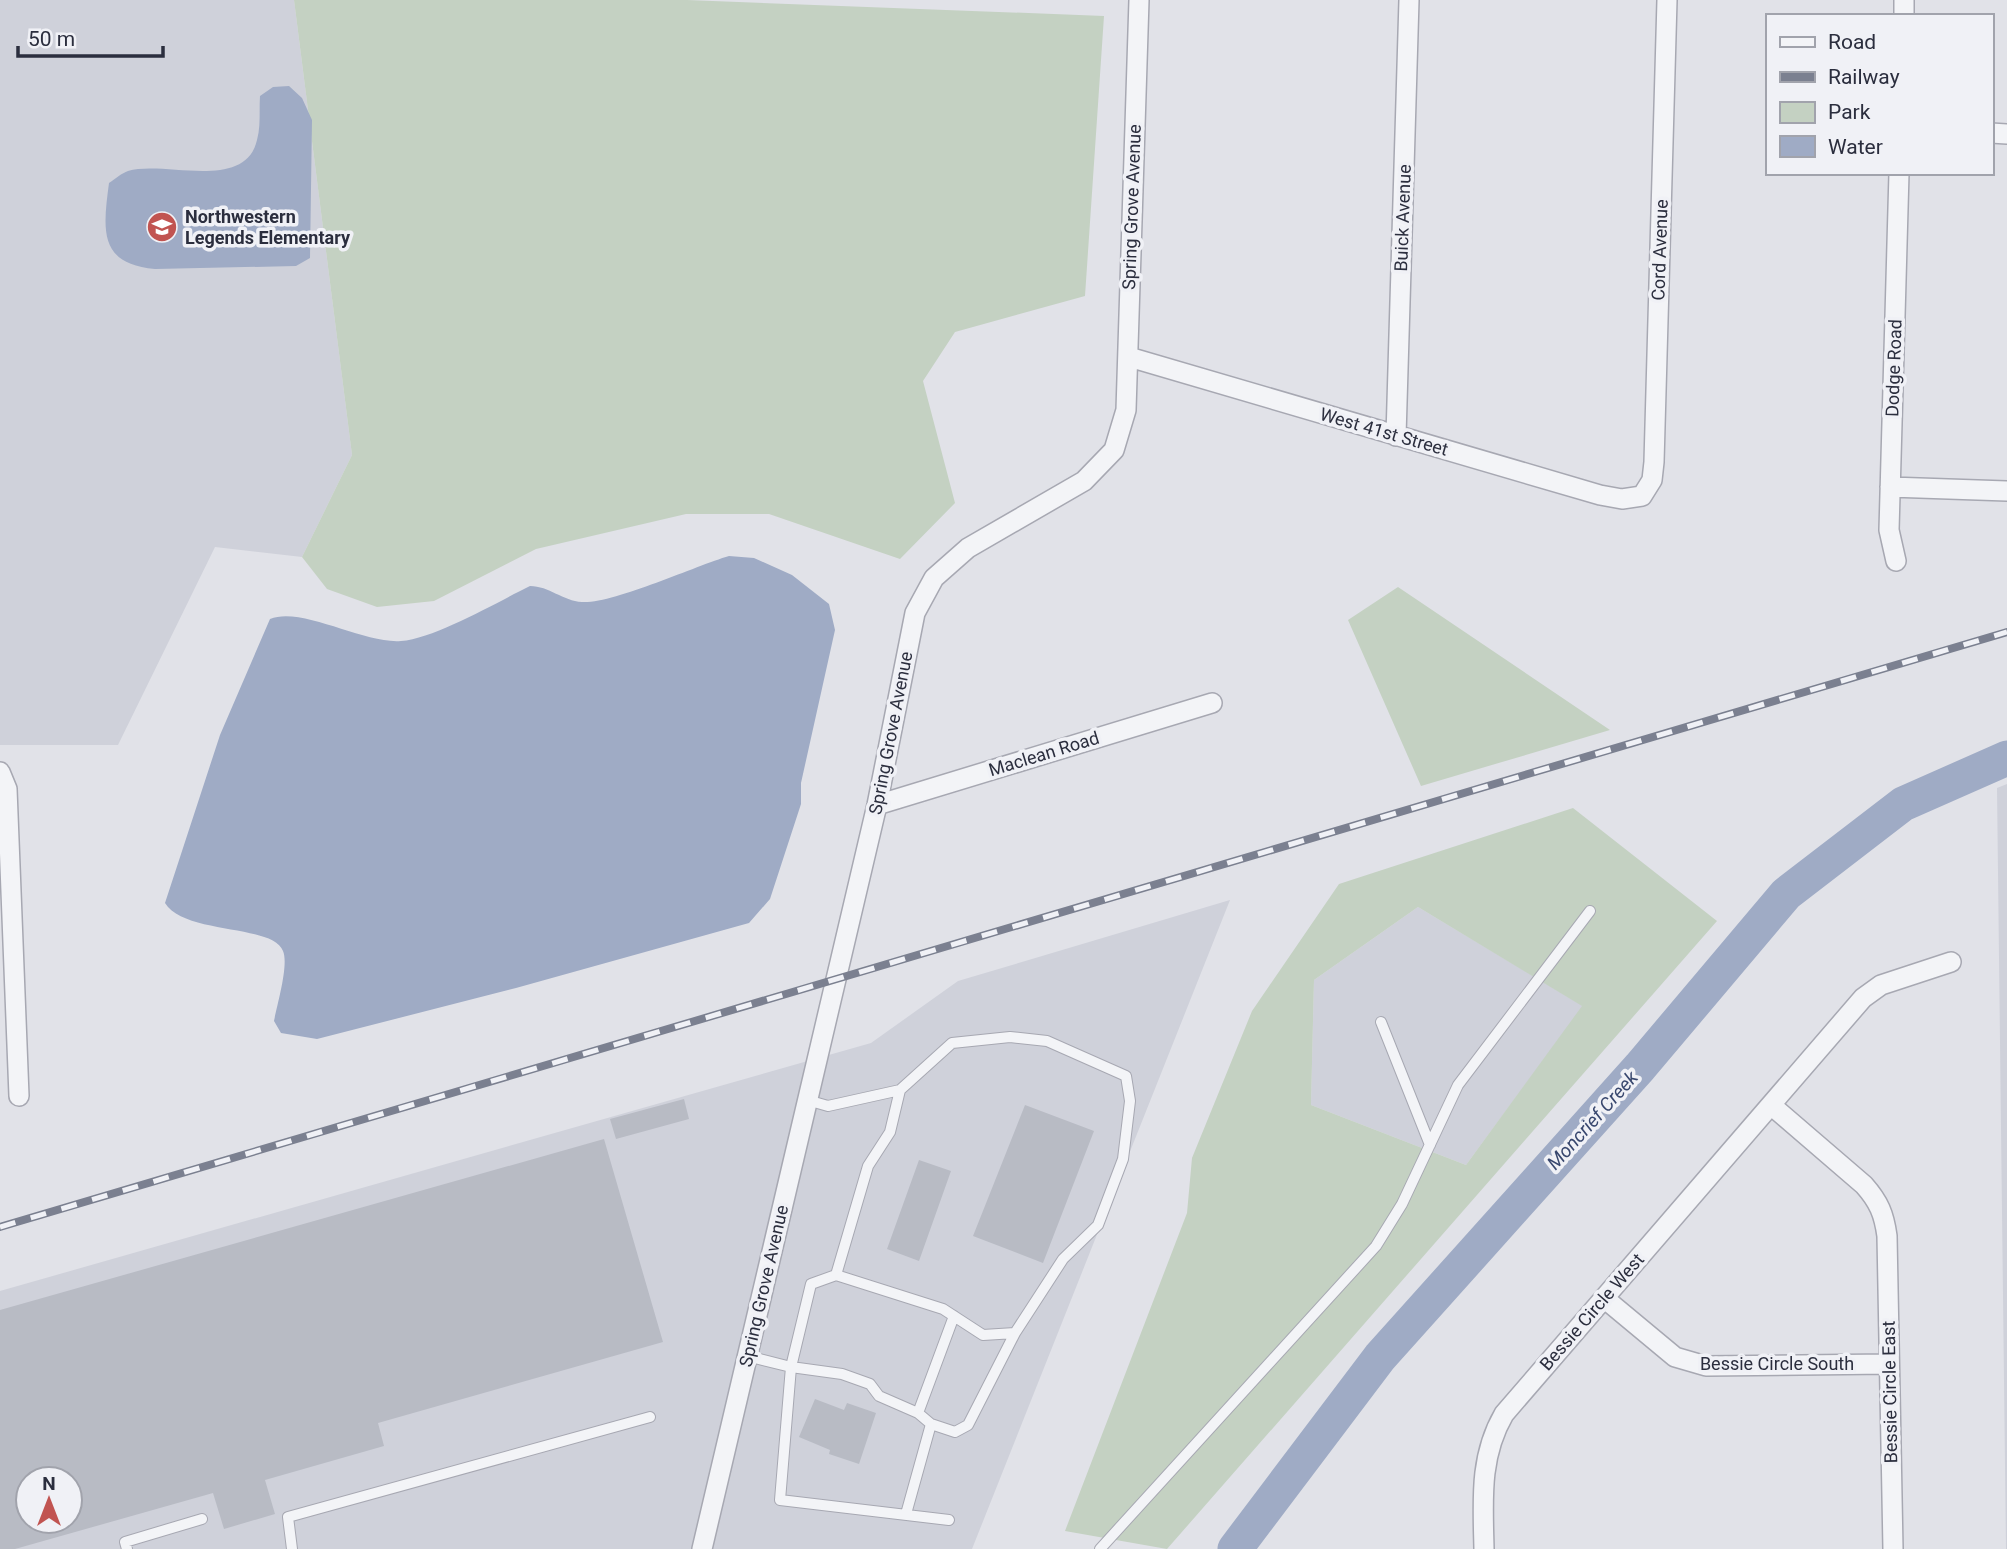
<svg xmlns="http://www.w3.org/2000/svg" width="2007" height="1549" viewBox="0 0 2007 1549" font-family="Roboto,sans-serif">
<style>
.built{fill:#cfd1da;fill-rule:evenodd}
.green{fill:#c4d1c2;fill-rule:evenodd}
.water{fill:#9fabc5}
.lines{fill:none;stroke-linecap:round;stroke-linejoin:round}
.river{stroke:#9fabc5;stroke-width:35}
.building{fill:#b8bbc4;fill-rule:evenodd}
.lane-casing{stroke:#a7a8b2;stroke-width:12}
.street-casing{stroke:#a7a8b2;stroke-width:22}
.lane{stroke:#f3f4f7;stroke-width:10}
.street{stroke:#f3f4f7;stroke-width:19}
.rail-casing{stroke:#7b8090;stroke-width:8}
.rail{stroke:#f0f1f6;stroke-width:5;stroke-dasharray:16;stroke-linecap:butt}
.labels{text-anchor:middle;stroke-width:7;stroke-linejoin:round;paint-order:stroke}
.street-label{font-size:18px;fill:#2b2e3e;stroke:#f0f1f6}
.poi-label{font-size:18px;font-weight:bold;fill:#2b2e3e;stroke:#f0f1f6;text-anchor:start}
.water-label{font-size:19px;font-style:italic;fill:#38476e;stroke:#f0f1f6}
</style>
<rect width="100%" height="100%" fill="#e1e2e8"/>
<path class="built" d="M0,0H294L352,455L302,557L215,547L118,745H0Z
M2007,784V1549H2006L1997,788Z
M1230,900L972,1549H0V1291L871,1043L958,981ZM28,1479H70V1521H28Z
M1418,907L1583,1006L1466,1165L1311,1105L1314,980Z"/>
<path class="green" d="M294,0H687L1104,16L1085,296L955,332L923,381L955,503L900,559L769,514H686L536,549L434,601L377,607L327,589L302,557L352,455Z
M1398,587L1610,730L1421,786L1348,620Z
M1573,808L1717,921L1167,1549L1065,1531L1187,1213L1192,1158L1252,1011L1339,884ZM1418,907L1582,1006L1466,1165L1311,1105L1314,980Z"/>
<path class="water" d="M289,86L302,98L312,120L310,258L296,266L155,269C98,264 103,229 109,183C115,179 122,173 128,171C164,160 245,192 257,140C261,126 259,110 260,96L273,87Z
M729,556L754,558L792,575L829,604L835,630L801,783V804L770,899L749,923L516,988L317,1039L281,1033L274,1021C277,1005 289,965 283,951C273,924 185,935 165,903L220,735L270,619C302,606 363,644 401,641C436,638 497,602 530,586C549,586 563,601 582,602C613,604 695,566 729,556Z"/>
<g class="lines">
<path class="river" d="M1235,1549L1380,1357L1640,1067L1786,894L1903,804L2007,758"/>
</g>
<path class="building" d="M684,1099L689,1119L616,1139L610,1119Z
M1025,1105L1094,1131L1043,1263L973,1236Z
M604,1139L663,1342L378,1423L384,1446L265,1480L275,1514L224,1529L213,1493L15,1549H0V1310ZM28,1479H70V1521H28Z
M919,1160L951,1171L919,1261L887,1249Z
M815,1399L844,1410L847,1403L876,1413L859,1464L829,1454L830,1450L799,1437Z"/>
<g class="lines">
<g class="lane-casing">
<path id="lane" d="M1381,1022L1430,1145
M807,1100L828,1106L900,1090L952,1043L1010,1037L1047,1041L1126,1076L1130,1101L1123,1159L1098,1225L1063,1259L1015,1333L983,1335L943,1309L836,1275L868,1166L890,1132L900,1090
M747,1356L791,1367L811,1284L836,1275
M918,1413L954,1316
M931,1424L918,1413L879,1396L870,1384L842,1374L791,1367L780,1500L949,1520
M906,1514L931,1424L955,1432L968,1425L1015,1333
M127,1549L125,1542L202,1519
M292,1549L288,1517L650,1417
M1100,1549L1376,1246L1402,1204L1458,1085L1590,911"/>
</g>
<g class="street-casing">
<path id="street" d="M1904,16V0
M1991,133L2007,134
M1129,357L1600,495L1622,499L1642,496L1652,480L1654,462L1667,0
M1396,436L1409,0
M1890,487L2007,491
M1896,561L1889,530L1899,173
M0,772L7,789L19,1096
M877,805L1212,703
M1771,1105L1864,1185C1879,1202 1884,1214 1887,1236L1893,1549
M1604,1298L1675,1357L1706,1366L1889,1364
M702,1549L877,805L915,613L934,578L968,548L1084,481L1114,450L1126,410L1139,0
M1484,1549C1483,1501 1479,1457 1504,1414L1863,998L1881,985L1951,962"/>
</g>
<use href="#lane" class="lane"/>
<use href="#street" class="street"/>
<g class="rail-casing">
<path id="rail" d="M0,1227L2007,632"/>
</g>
<use href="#rail" class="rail"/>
</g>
<defs>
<g id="school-disc" transform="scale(1.575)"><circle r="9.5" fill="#c15451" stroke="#f0f1f6"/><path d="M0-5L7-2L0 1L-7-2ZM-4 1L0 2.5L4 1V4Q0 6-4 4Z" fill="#fff"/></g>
</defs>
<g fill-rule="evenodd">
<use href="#school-disc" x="162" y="227"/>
</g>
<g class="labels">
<g class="street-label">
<text transform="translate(1132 207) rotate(-88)" y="6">Spring Grove Avenue</text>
<text transform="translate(1403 218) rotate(-88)" y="6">Buick Avenue</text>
<text transform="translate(1660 250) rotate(-88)" y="6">Cord Avenue</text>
<text transform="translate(1894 368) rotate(-88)" y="6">Dodge Road</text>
<text transform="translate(1384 432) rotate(16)" y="6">West 41st Street</text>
<text transform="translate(891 733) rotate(-79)" y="6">Spring Grove Avenue</text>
<text transform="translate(1044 754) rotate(-17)" y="6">Maclean Road</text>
<text transform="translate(764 1286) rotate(-77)" y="6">Spring Grove Avenue</text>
<text transform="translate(1592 1312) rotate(-49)" y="6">Bessie Circle West</text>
<text x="1777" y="1370">Bessie Circle South</text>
<text transform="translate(1890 1392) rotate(-91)" y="6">Bessie Circle East</text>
</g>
<g class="poi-label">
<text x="185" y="223">Northwestern<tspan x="185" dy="21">Legends Elementary</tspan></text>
</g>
<g class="water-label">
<text transform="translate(1592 1120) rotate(-48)" y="7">Moncrief Creek</text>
</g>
</g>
<rect x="1766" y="14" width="228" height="161" fill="#f0f1f6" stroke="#a1a3ac" stroke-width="2"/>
<rect x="1780" y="37" width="35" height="10" fill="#f3f4f7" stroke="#a1a3ac" stroke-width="2"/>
<text x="1828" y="49" font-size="21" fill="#2b2e3e">Road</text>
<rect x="1780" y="72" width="35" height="10" fill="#7b8090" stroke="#a1a3ac" stroke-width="2"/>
<text x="1828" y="84" font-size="21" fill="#2b2e3e">Railway</text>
<rect x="1780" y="102" width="35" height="21" fill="#c4d1c2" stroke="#a1a3ac" stroke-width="2"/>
<text x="1828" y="119" font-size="21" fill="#2b2e3e">Park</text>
<rect x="1780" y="136" width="35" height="21" fill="#9fabc5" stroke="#a1a3ac" stroke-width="2"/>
<text x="1828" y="154" font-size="21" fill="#2b2e3e">Water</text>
<g transform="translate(49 1500)"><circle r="33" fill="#f0f1f6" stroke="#a1a3ac" stroke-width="2"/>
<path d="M0-5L12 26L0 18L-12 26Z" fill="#c15451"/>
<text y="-10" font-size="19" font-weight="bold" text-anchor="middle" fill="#2b2e3e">N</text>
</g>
<path d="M18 46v10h145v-10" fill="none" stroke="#2b2e3e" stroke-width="3.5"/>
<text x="28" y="46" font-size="21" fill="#2b2e3e" stroke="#f0f1f6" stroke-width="5" paint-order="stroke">50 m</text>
</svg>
